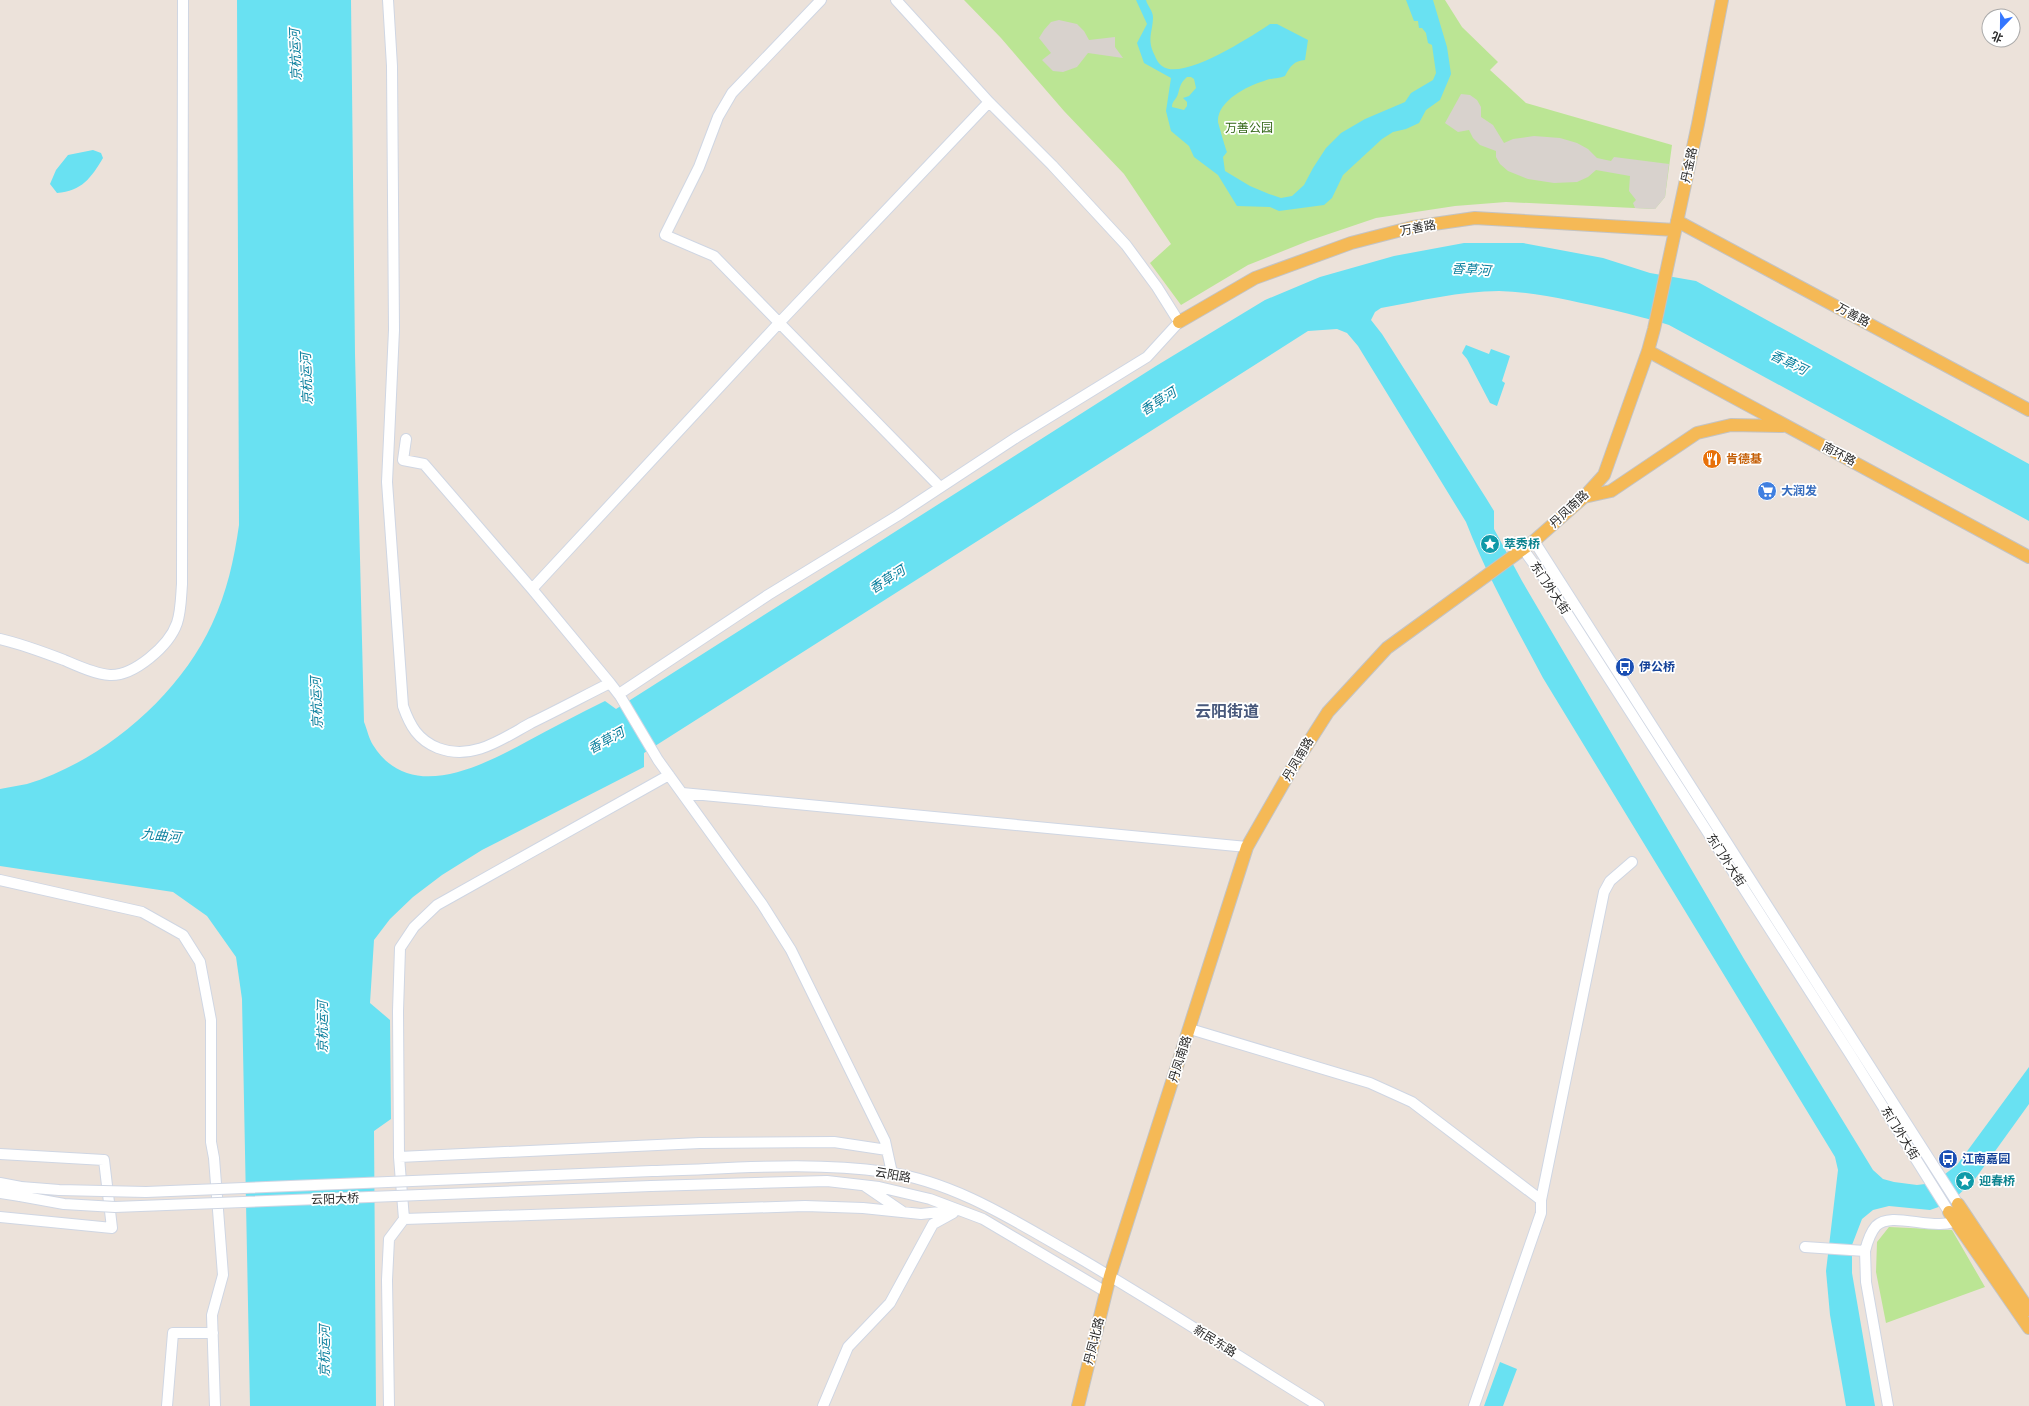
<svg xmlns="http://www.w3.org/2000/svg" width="2029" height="1406" viewBox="0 0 2029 1406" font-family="'Archivo Narrow','Noto Sans SC',sans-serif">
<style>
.green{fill:#bbe594}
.plaza{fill:#d8d2cd}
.water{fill:#69e1f2;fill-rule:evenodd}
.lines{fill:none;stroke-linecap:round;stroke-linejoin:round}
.minor-casing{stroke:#cfd6e3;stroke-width:12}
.major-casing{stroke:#c3c3c3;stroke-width:14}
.minor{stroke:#fff;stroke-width:10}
.major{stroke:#f5b956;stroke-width:12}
.minor-bridge-casing{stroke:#cfd6e3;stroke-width:12;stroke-linecap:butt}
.minor-bridge{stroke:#fff;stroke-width:10}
.labels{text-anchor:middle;stroke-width:3.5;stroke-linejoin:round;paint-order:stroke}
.park-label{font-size:12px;fill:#336717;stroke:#fff}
.street-label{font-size:12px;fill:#292929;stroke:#fff}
.food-label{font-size:12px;font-weight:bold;fill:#c56008;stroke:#fff;text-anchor:start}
.shop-label{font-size:12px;font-weight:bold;fill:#366cbe;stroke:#fff;text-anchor:start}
.culture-label{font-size:12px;font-weight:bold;fill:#0d838f;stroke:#fff;text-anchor:start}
.transit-label{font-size:12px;font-weight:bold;fill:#164399;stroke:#fff;text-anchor:start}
.water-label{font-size:13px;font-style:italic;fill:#097f9d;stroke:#fff}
.district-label{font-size:16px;font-weight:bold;fill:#48587b;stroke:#fff}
</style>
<rect width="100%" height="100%" fill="#ece2da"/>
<path class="green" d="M964,0H1445L1462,27L1498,62L1490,70L1526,103L1672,145L1665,197L1655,209L1506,202L1455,206L1376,218L1308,241L1248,265L1181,305L1150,263L1171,244L1124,174L1064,111L1001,38Z
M1889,1227L1952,1230L1985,1287L1886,1323L1876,1272L1877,1242Z"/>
<path class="plaza" d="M1059,20L1077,24L1084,31L1089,40L1115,37V47L1123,58L1088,53L1077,67L1063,72L1053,71L1042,60L1051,53L1039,38L1044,30L1051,22Z
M1461,94L1470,95L1477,100L1481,107V117L1493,125L1504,143L1513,139L1534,136L1560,138L1577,143L1588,149L1597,158L1611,161L1614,157L1669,164L1665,197L1655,209L1635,208L1633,203L1636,200L1629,191L1630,176L1596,170L1588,177L1577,182L1554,183L1528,179L1508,171L1500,164L1496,157V151L1480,145L1473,138L1469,130L1458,132L1445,123Z"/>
<path class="water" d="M237,0H351L355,354L364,722C367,729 369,739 373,745C410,804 481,766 526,742C552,728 578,714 605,701L616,709L1156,366L1265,300L1320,277L1394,256L1464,243H1523L1603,258L1650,273L1696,281L2029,464V521L1669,325C1651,319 1632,315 1613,310C1576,302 1538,292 1499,291C1460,291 1420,301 1381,308L1375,312L1371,320L1382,334L1486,498L1494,511V529L1522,581L1744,959L1873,1170L1883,1179L1894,1182L1917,1185L1933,1183L1957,1165L2029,1067V1104L1975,1179L1950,1203L1930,1210L1889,1206L1873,1210L1862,1219L1852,1245V1273L1875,1406H1846L1830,1315L1826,1271L1838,1170L1835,1157L1543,678C1516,627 1487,576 1466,522L1358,346L1347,333L1337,329L1308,331L644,753V767L482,850L442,875L413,897L390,919L374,940L370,1003L390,1020L391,1119L374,1131L376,1406H250L242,999L236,957L207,916L173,892L0,866V789C9,787 18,786 27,784C103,761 179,696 212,624C227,592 234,560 239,525Z
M1136,0H1146C1147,5 1153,11 1153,17C1153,32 1146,39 1155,56C1156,59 1159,64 1162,66C1182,82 1252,36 1270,24H1277L1308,40L1305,60C1294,61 1290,66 1285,76C1278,79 1270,78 1264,81C1247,86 1217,101 1218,122C1219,126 1225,147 1227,152L1223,157L1225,171L1250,186L1269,194L1281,198L1292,196L1304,185L1313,168L1326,148L1341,133L1365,119L1405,102L1411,93L1433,80L1436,73L1432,45L1428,43L1426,33L1422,28H1419L1418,21H1414L1406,0H1433L1447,47L1451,74L1440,100L1426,110L1419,123L1406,129L1393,132L1382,139L1343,175L1332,198L1324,205L1279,211L1270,207L1237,206L1218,175L1194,157L1189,146L1171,131L1166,111L1171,78L1144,63L1137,43L1147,24ZM1187,77H1191L1194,79L1196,88L1189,96L1183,98L1187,102V106L1184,110L1172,107C1172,101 1176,100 1178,94C1180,87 1180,83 1187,77Z
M93,150L101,153L103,158C91,178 82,191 57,193L50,184L56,170L68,155Z
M1466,345L1489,354L1491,349L1510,356L1502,381L1505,383L1497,406L1490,403L1467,359L1462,353Z
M1500,1362L1517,1369L1503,1406H1484Z"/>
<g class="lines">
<g class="minor-casing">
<path id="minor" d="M388,0L392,66L394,330L387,482L403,706C410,726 418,740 438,748C473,761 502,739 531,723C558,710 584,696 610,683
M821,0L732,93L718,117L699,167L665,235L714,256L940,487
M406,439L403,460L424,464L532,589L610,683L620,696L658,760L762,904L791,950L885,1141L892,1173
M1534,541L1958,1204
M1523,549L1547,582L1850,1054L1949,1212
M532,589L779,323L989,102
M0,639C22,644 43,652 64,660C78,666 95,674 110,675C134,676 169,646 177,623C181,611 181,597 182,584L183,0
M619,694L768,595L897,516L1017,437L1147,357L1179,322L1157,287L1126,245L1052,165L989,102L896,0
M682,793L1247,847
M0,880L142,912L183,935L200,962L211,1020V1142L214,1158L223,1275L212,1315L215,1406
M1190,1029L1370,1083L1412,1102L1541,1200V1213L1474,1406
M0,1154L104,1160L112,1228L0,1217
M399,1157L700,1143L834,1142L887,1150
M652,1171C729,1169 809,1161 886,1172C956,1182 1016,1222 1076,1256C1158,1304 1238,1356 1319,1406
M0,1183L21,1187
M651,1186L827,1181L879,1187L930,1199L983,1219L1106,1292
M865,1186L903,1212
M0,1193L20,1196
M1541,1200L1604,892L1610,881L1632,862
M404,1219L805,1206L863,1208L921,1214L958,1210
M1805,1247L1865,1251C1867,1243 1870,1233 1876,1226C1893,1209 1937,1235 1962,1218
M1865,1251L1866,1282L1888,1406
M167,1406L173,1333H213
M389,1406L387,1280L389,1239L404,1219L399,1157L398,1011L400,948L414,927L437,905L669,775
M823,1406L848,1347L890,1303L933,1224L953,1213"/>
</g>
<g class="major-casing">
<path id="major" d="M1677,221L2029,410
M1179,322L1255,278L1351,243L1413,227L1475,218L1675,230
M1648,351L2029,557
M1584,497L1611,491L1697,433L1731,425L1783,426
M1958,1204L2029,1310
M1949,1212L2029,1328
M1078,1406L1110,1276L1247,847L1291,770L1328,712L1387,648L1534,541L1584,497L1604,475L1648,351L1654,329L1698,124L1722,0"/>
</g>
<use href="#minor" class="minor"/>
<use href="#major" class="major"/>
<g class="minor-bridge-casing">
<path id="minor-bridge" d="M21,1187L59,1190L146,1192L652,1171
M20,1196L64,1204L115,1207L651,1186"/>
</g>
<use href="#minor-bridge" class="minor-bridge"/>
</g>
<defs>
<g id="restaurant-disc" transform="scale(1)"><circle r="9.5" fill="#e8710a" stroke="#fff"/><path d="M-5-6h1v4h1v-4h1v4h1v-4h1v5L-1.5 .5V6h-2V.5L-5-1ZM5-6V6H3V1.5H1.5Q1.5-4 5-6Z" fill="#fff"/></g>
<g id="supermarket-disc" transform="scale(1)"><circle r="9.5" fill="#3f7fe0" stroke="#fff"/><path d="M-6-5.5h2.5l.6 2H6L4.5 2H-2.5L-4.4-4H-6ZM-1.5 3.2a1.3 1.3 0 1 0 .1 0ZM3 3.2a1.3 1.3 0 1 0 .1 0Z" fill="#fff"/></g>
<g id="sight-disc" transform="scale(1)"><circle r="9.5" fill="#0f9aa8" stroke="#fff"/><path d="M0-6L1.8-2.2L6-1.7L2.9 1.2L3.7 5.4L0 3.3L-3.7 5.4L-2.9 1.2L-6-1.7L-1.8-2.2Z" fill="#fff"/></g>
<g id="bus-disc" transform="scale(1)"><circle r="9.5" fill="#1a4fb4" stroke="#fff"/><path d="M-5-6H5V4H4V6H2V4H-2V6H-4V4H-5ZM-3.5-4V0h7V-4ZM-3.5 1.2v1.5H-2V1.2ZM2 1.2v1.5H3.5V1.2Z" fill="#fff"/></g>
</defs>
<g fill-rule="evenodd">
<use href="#restaurant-disc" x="1712" y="459"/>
<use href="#supermarket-disc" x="1767" y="491"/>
<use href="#sight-disc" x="1490" y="544"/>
<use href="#bus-disc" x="1625" y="667"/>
<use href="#bus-disc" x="1948" y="1159"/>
<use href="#sight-disc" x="1965" y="1181"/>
</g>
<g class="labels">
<g class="park-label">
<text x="1249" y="132">万善公园</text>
</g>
<g class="street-label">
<text transform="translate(1689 165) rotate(-78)" y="4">丹金路</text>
<text transform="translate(1418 228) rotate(-11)" y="4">万善路</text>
<text transform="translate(1853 315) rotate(28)" y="4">万善路</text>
<text transform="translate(1839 454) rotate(28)" y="4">南环路</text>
<text transform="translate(1569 509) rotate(-43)" y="4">丹凤南路</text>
<text transform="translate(1550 588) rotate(56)" y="4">东门外大街</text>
<text transform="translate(1298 759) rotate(-59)" y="4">丹凤南路</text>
<text transform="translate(1726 860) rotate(57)" y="4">东门外大街</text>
<text transform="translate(1180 1059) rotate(-72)" y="4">丹凤南路</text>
<text transform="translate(1900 1133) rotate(58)" y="4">东门外大街</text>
<text transform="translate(893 1175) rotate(10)" y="4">云阳路</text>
<text transform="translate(335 1199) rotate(-2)" y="4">云阳大桥</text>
<text transform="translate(1094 1341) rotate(-76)" y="4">丹凤北路</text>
<text transform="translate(1215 1341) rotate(32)" y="4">新民东路</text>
</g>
<g class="food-label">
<text x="1726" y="463">肯德基</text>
</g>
<g class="shop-label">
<text x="1781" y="495">大润发</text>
</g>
<g class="culture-label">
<text x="1504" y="548">萃秀桥</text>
<text x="1979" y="1185">迎春桥</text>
</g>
<g class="transit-label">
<text x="1639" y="671">伊公桥</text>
<text x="1962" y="1163">江南嘉园</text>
</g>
<g class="water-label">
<text transform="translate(295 55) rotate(-92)" y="5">京杭运河</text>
<text transform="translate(1471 269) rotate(4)" y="5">香草河</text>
<text transform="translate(1789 362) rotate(26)" y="5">香草河</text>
<text transform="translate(306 379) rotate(-92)" y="5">京杭运河</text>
<text transform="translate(1158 401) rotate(-33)" y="5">香草河</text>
<text transform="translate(887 579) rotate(-33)" y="5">香草河</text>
<text transform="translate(316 703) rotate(-92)" y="5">京杭运河</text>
<text transform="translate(606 740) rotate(-29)" y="5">香草河</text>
<text transform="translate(161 835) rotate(6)" y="5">九曲河</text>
<text transform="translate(322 1027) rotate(-90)" y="5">京杭运河</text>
<text transform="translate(324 1351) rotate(-90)" y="5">京杭运河</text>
</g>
<g class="district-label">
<text x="1227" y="717">云阳街道</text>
</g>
</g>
<g transform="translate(2001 28) rotate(202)"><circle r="19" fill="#ffffff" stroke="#a9a9a9"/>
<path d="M0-3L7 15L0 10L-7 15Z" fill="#3476ff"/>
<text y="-6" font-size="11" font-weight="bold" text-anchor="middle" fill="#292929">北</text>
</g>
</svg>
